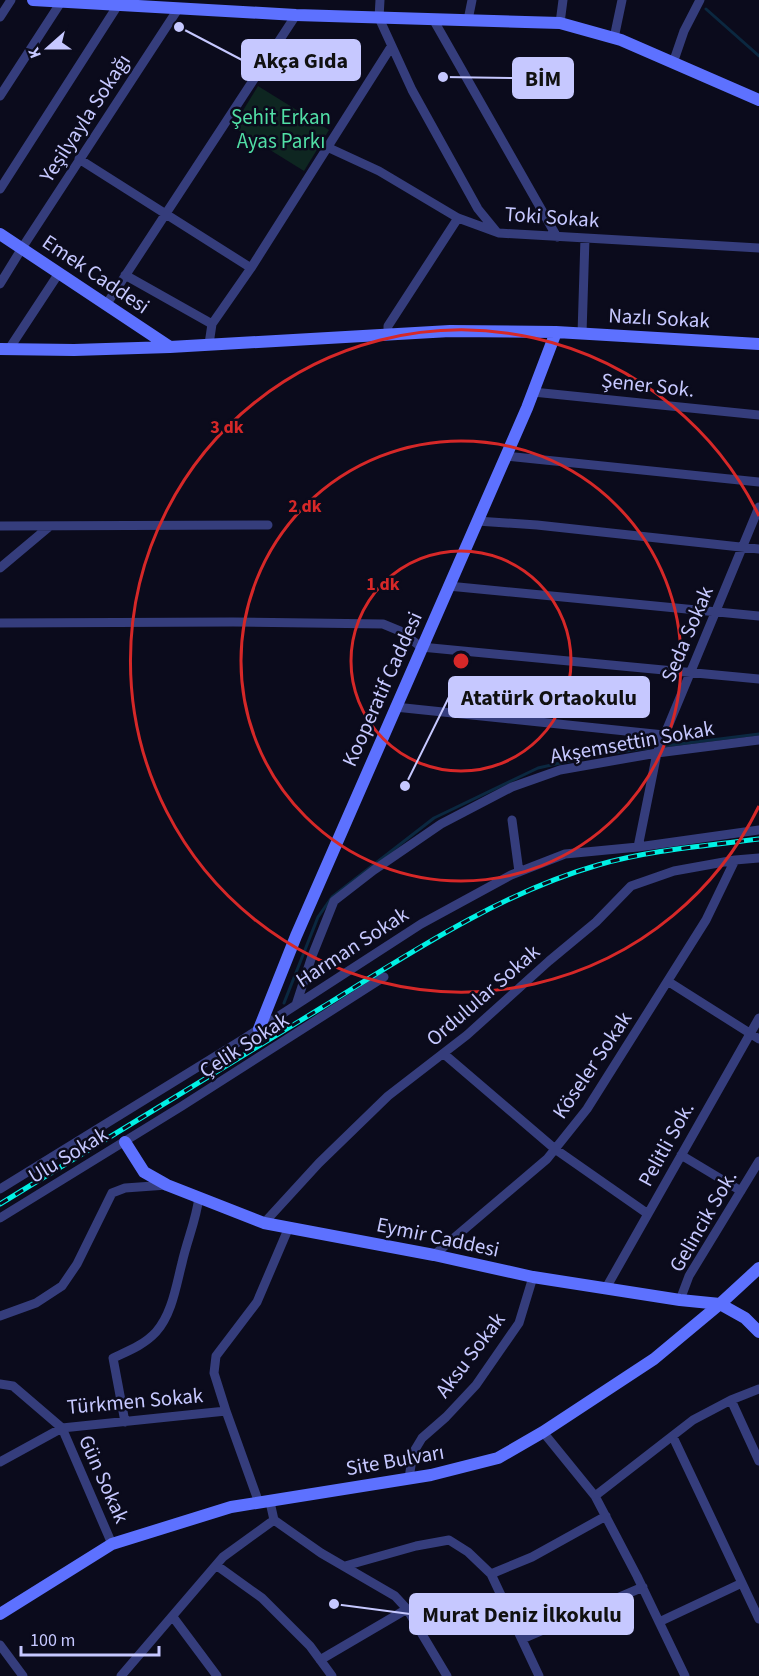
<svg xmlns="http://www.w3.org/2000/svg" width="759" height="1676" viewBox="0 0 759 1676" font-family="'Source Sans 3',sans-serif">
<style>
.green{fill:#0e2621}
.lines{fill:none;stroke-linecap:round;stroke-linejoin:round}
.stream{stroke:#0b2840;stroke-width:3}
.street{stroke:#353d7c;stroke-width:9}
.secondary{stroke:#5d71ff;stroke-width:12}
.rail-casing{stroke:#00f1e5;stroke-width:5}
.rail{stroke:#0b0b1c;stroke-width:3;stroke-dasharray:9;stroke-linecap:butt}
.ring{fill:none;stroke:#d62828;stroke-width:3}
.labels{text-anchor:middle;stroke-width:5;stroke-linejoin:round;paint-order:stroke}
.park-label{font-size:21px;fill:#51dfa6;stroke:#0b0b1c}
.street-label{font-size:21px;fill:#c6c8ff;stroke:#0b0b1c}
.centre{fill:#d62828;stroke:#0b0b1c;stroke-width:3}
.ring-label{font-size:18px;text-anchor:middle;font-weight:bold;fill:#d62828;stroke:#0b0b1c;stroke-width:5;stroke-linejoin:round;paint-order:stroke}
.leader{fill:none;stroke:#c6c8ff;stroke-width:2}
.callout-dot{fill:#c6c8ff;stroke:#0b0b1c;stroke-width:2}
.callout{fill:#c6c8ff;stroke:#c6c8ff;stroke-width:2}
.callout-label{font-size:22px;text-anchor:middle;font-weight:bold;fill:#111}
</style>
<rect width="100%" height="100%" fill="#0b0b1c"/>
<path class="green" d="M258,86L329,130L304,171L233,127Z"/>
<g class="lines">
<path class="stream" d="M706,9L759,56
M664,746L759,734
M284,1003L318,917L332,897L434,818L538,768L596,755L648,748"/>
<path class="street" d="M380,0L379,18L412,90L478,209L496,231
M0,17L11,0
M433,19L557,237
M468,20L472,0
M560,23L563,0
M614,38L622,0
M673,63L684,31L700,0
M0,96L61,2
M327,147L379,171L458,218L499,233L759,248
M79,159L251,268
M0,189L118,5
M125,275L212,324
M0,284L22,248L178,9
M106,305L296,15
M582,334L585,238
M388,335V326L458,218
M209,344L212,324L251,268L391,47
M9,349L59,273
M533,392L759,415
M505,456L759,482
M477,521L537,525L759,549
M0,526L268,525
M0,568L50,526
M448,586L759,616
M0,623L233,622L383,624L400,631L421,647L759,679
M395,707L664,735
M512,820L519,872
M638,847L657,753L759,507
M669,982L759,1039
M296,1005L312,956L334,901L374,870L441,824L512,787L560,770L657,753L759,740
M444,1054L555,1149L648,1214
M681,1155L741,1191
M0,1189L245,1038L421,924L511,875L565,854L638,847L759,830
M0,1218L182,1106L384,977
M264,1223L319,1163L388,1096L467,1035L549,961L596,922L631,886L674,871L735,860L759,858
M434,1255L547,1159L587,1109L706,920L735,860
M606,1288L759,1018
M680,1300L689,1276L759,1161
M0,1316L36,1303L62,1286L77,1264L112,1193L125,1188L167,1185
M0,1384L13,1386L62,1428L226,1411L259,1503
M731,1400L759,1461
M226,1411L214,1373L216,1356L257,1302L289,1227
M125,1422L113,1358C128,1351 144,1345 156,1332C172,1314 176,1286 182,1263C187,1240 196,1221 199,1197
M543,1432L595,1496L637,1576L685,1676
M673,1437L759,1619
M0,1462L62,1428L112,1544
M409,1478L413,1453L422,1438L446,1417L476,1385L519,1323L533,1277
M595,1496L693,1420L731,1400L759,1389
M270,1502L274,1520L321,1553L395,1596L407,1609L447,1676
M216,1565L262,1598L310,1646L332,1676
M345,1566L416,1546L449,1540L468,1552L491,1574L532,1557L606,1516
M491,1574L539,1676
M173,1617L217,1676
M659,1622L742,1583
M522,1639L643,1587
M0,1645L23,1676
M320,1660L407,1609
M121,1676L223,1557L274,1520"/>
<path class="secondary" d="M33,0L296,15L560,23L621,40L759,100
M0,234L170,347
M0,349L74,350L170,347L450,331L556,332L759,344
M259,1029L296,936L527,408L556,332
M125,1142L144,1172L167,1185L264,1223L434,1255L533,1277L680,1300L720,1304L745,1318L759,1332
M0,1614L112,1544L231,1507L431,1475L498,1458L543,1432L654,1359L720,1304L759,1268"/>
<g class="rail-casing">
<path id="rail" d="M0,1204C107,1139 214,1073 321,1008C407,955 500,893 598,865C650,850 705,846 759,839"/>
</g>
<use href="#rail" class="rail"/>
</g>
<g class="ring">
<circle cx="461" cy="661" r="110"/>
<circle cx="461" cy="661" r="220"/>
<path d="M759 806A331 331 0 1 1 759 516"/>
</g>
<g class="labels">
<g class="park-label">
<text x="281" y="124">Şehit Erkan<tspan x="281" dy="24">Ayas Parkı</tspan></text>
</g>
<g class="street-label">
<text transform="translate(85 118) rotate(-57)" y="7">Yeşilyayla Sokağı</text>
<text transform="translate(552 217) rotate(4)" y="7">Toki Sokak</text>
<text transform="translate(96 274) rotate(34)" y="7">Emek Caddesi</text>
<text transform="translate(659 318) rotate(3)" y="7">Nazlı Sokak</text>
<text transform="translate(648 385) rotate(6)" y="7">Şener Sok.</text>
<text transform="translate(687 634) rotate(-67)" y="7">Seda Sokak</text>
<text transform="translate(382 689) rotate(-66)" y="7">Kooperatif Caddesi</text>
<text transform="translate(632 742) rotate(-10)" y="7">Akşemsettin Sokak</text>
<text transform="translate(352 947) rotate(-33)" y="7">Harman Sokak</text>
<text transform="translate(483 995) rotate(-41)" y="7">Ordulular Sokak</text>
<text transform="translate(244 1045) rotate(-33)" y="7">Çelik Sokak</text>
<text transform="translate(592 1065) rotate(-56)" y="7">Köseler Sokak</text>
<text transform="translate(666 1144) rotate(-61)" y="7">Pelitli Sok.</text>
<text transform="translate(68 1155) rotate(-31)" y="7">Ulu Sokak</text>
<text transform="translate(703 1221) rotate(-60)" y="7">Gelincik Sok.</text>
<text transform="translate(438 1237) rotate(12)" y="7">Eymir Caddesi</text>
<text transform="translate(470 1355) rotate(-53)" y="7">Aksu Sokak</text>
<text transform="translate(135 1401) rotate(-5)" y="7">Türkmen Sokak</text>
<text transform="translate(395 1460) rotate(-10)" y="7">Site Bulvarı</text>
<text transform="translate(104 1479) rotate(66)" y="7">Gün Sokak</text>
</g>
</g>
<circle cx="461" cy="661" r="9" class="centre"/>
<g class="ring-label">
<text x="227" y="433">3 dk</text>
<text x="305" y="512">2 dk</text>
<text x="383" y="590">1 dk</text>
</g>
<path class="leader" d="M179 27L242 60M443 77L513 78M405 786L449 697M334 1604L410 1614"/>
<g class="callout-dot">
<circle cx="179" cy="27" r="6"/>
<circle cx="443" cy="77" r="6"/>
<circle cx="405" cy="786" r="6"/>
<circle cx="334" cy="1604" r="6"/>
</g>
<g class="callout">
<rect x="242" y="40" width="118" height="40" rx="6"/>
<rect x="513" y="58" width="60" height="40" rx="6"/>
<rect x="449" y="677" width="200" height="40" rx="6"/>
<rect x="410" y="1594" width="223" height="40" rx="6"/>
</g>
<g class="callout-label">
<text x="301" y="68">Akça Gıda</text>
<text x="543" y="86">BİM</text>
<text x="549" y="705">Atatürk Ortaokulu</text>
<text x="522" y="1622">Murat Deniz İlkokulu</text>
</g>
<g transform="translate(48 48) rotate(249)" stroke="#0b0b1c" stroke-width="4.5" paint-order="stroke">
<path d="M0-4.5L10 22L0 15L-10 22Z" fill="#c6c8ff"/>
<text y="-9" font-size="16" font-weight="bold" text-anchor="middle" fill="#c6c8ff">K</text>
</g>
<path d="M21 1646v9h138v-9" fill="none" stroke="#c6c8ff" stroke-width="3"/>
<text x="30" y="1646" font-size="18" fill="#c6c8ff" stroke="#0b0b1c" stroke-width="4.5" paint-order="stroke">100 m</text>
</svg>
